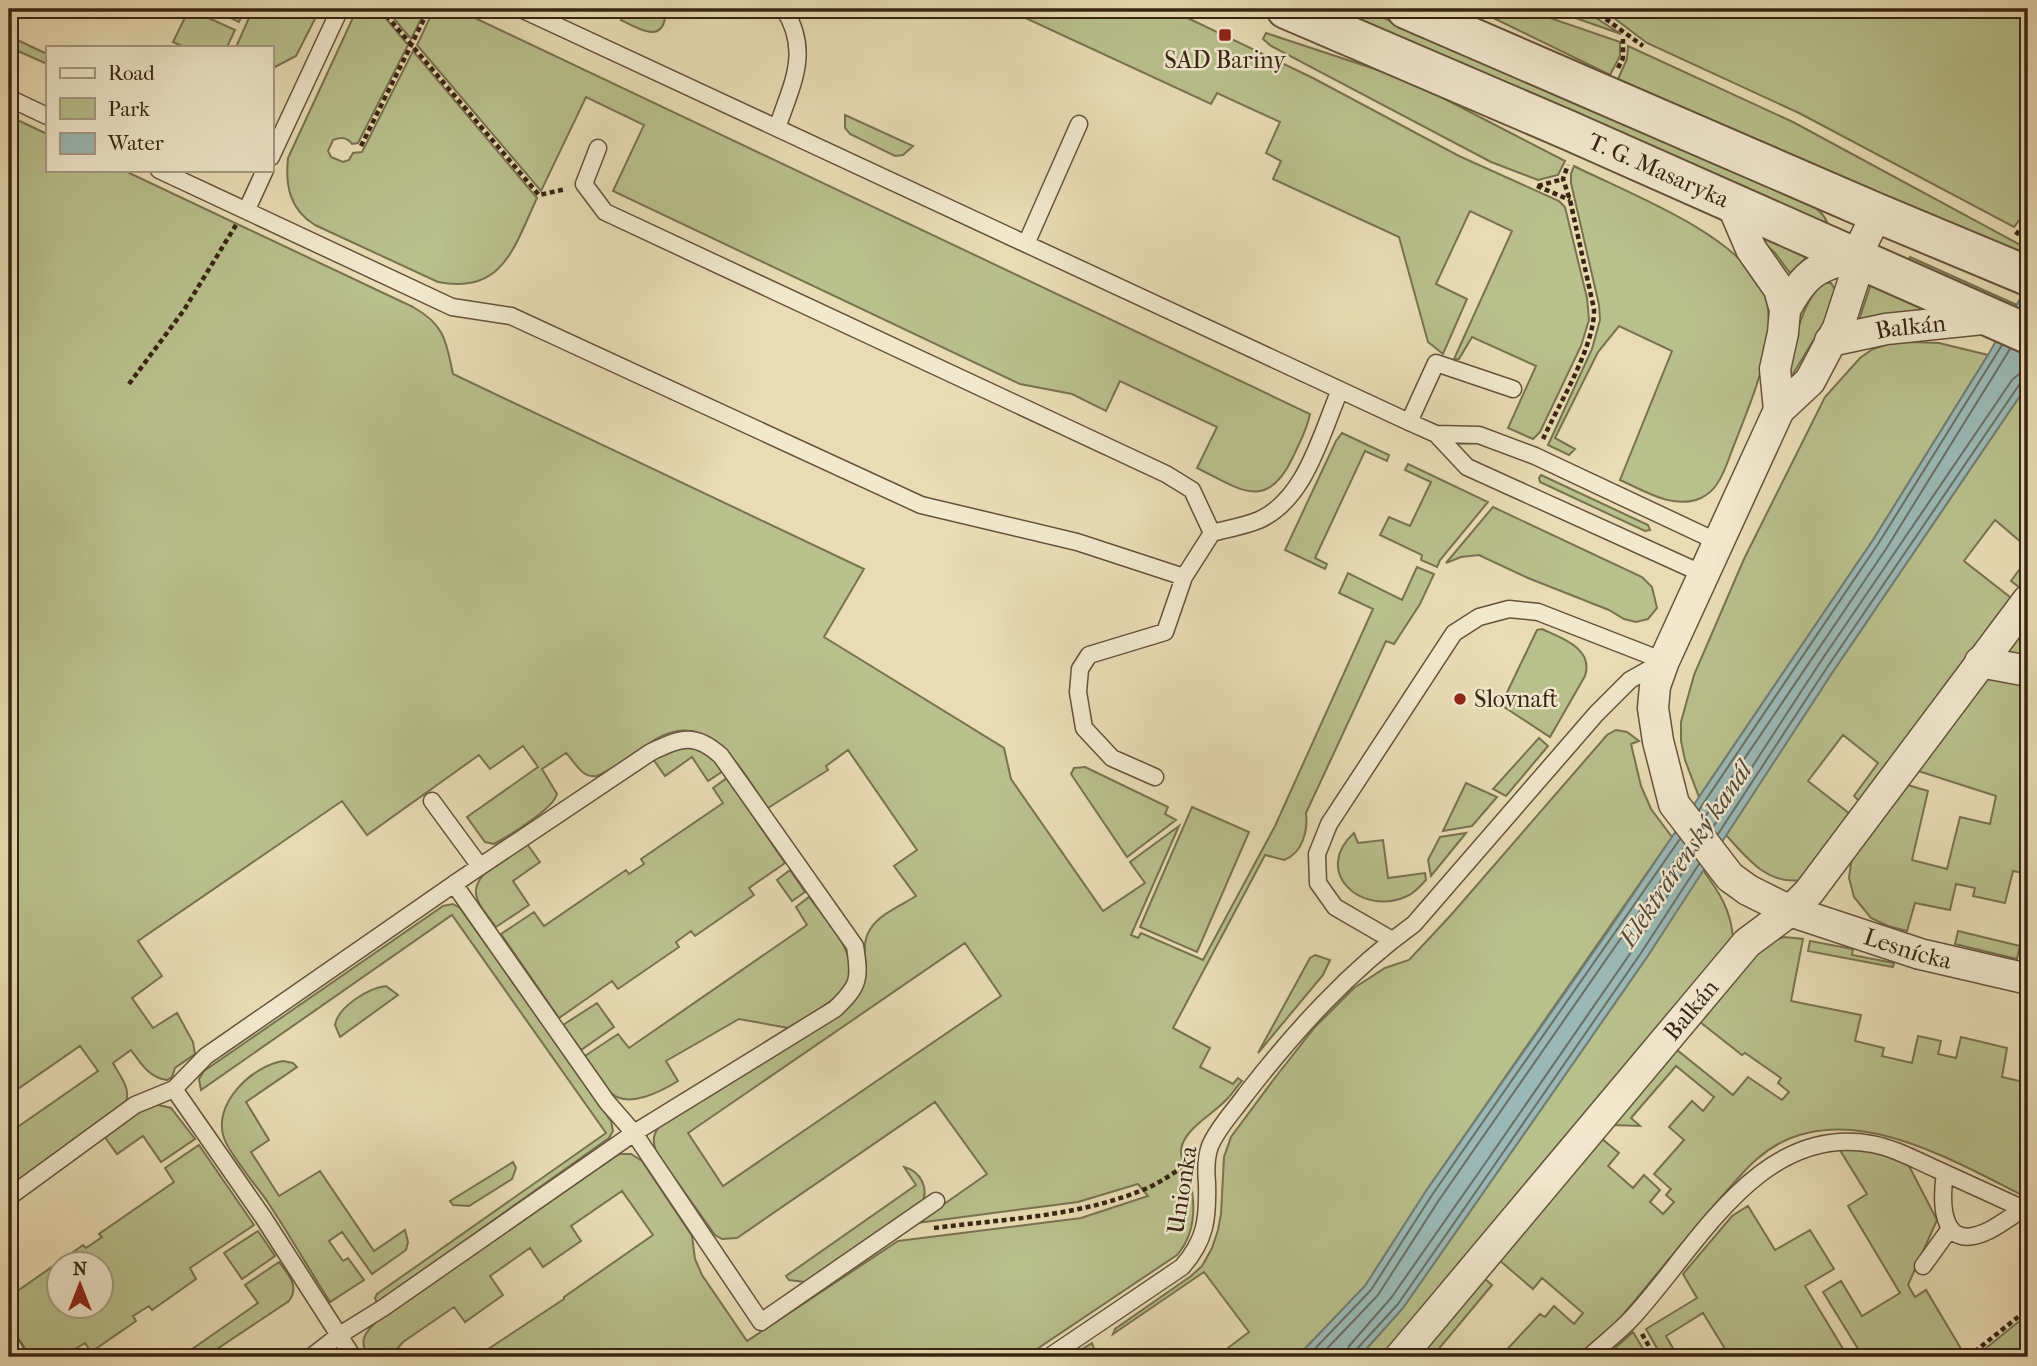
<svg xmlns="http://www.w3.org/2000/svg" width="2037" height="1366" viewBox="0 0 2037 1366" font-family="'IM FELL French Canon',serif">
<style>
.green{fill:#b8c08c;stroke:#787250;stroke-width:2;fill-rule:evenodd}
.water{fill:#9ab9b6;stroke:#737d75;stroke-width:2}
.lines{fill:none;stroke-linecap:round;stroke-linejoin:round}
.shore{stroke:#6a6e64;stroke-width:2}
.service-casing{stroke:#65523b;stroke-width:19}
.minor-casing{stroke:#65523b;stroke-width:33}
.tertiary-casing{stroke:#65523b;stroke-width:42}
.path{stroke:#392413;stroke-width:4.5;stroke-dasharray:5 3.5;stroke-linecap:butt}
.service{stroke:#f1e8ce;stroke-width:16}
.minor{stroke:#f1e8ce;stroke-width:30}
.tertiary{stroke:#f1e8ce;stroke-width:38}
.poi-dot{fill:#8f2418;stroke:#f1e8ce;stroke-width:2.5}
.labels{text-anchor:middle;stroke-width:5;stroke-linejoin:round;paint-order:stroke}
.poi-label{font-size:24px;fill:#392413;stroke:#f1e8ce}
.street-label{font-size:24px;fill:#392413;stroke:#f1e8ce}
.water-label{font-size:26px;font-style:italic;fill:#51493c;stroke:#f1e8ce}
</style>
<rect width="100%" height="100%" fill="#e9dcb4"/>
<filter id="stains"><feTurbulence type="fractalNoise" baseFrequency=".00286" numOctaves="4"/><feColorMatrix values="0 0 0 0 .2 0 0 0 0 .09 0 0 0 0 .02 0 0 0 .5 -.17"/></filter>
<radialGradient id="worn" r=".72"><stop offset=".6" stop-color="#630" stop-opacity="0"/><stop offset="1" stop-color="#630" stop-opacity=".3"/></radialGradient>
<path class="green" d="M189,9L235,30L227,47H184L173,42Z
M211,9H245L239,22Z
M253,9H320L296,56L271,69V47H236Z
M357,9H378L408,45L358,143L352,144C347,137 341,137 333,140L328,151L331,157L343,162L349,160L353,153L362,152L413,51L537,198C514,247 503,295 438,282L315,225C290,210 285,186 288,158Z
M386,9H426L411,39Z
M434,9H456L1310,414C1307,430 1299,444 1292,459C1266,513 1238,488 1197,468L1217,427L1120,381L1106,411L1072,394L1020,384L613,191L644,125L586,97L541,191L417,45Z
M626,9H659L665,18C661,44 635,27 621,20Z
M1006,9H1169L1313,78L1459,156L1559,201L1565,207L1587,298L1589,320L1581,346L1540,432L1533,439L1508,428L1536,366L1472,337L1459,359H1454L1512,231L1470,211L1436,284L1467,299L1443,354L1428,342L1399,237L1273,179L1281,161L1266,153L1280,122L1217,93L1211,104Z
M1331,9H1363L1788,192C1803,200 1820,206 1827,222L1826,224Z
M1475,9H1524L1620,42V56L1610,75Z
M1550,9H1582L1621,34Z
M1602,9H2028V209L2014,227L1799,113L1647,43Z
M1266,33L1393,75L1441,97L1565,161L1558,175L1538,180L1491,162L1271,46L1263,39Z
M9,36L47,54V64L9,47Z
M1628,46L1793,122L2028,249V257L1735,132L1618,79L1627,59Z
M845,115L913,146L903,155L895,156L850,134L845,128Z
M9,116L47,134V170H123L413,307C445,325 446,341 453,374L864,569L824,637L1004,748L1011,779L1103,911L1145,883L1130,862L1179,826L1131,935L1138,938L1141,933L1203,960L1275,826L1373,609L1339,593L1348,573L1402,600L1417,567L1434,574L1420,604L1394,644L1386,641L1306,813C1308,830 1303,853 1284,860L1265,855L1173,1028L1210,1048L1200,1067L1233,1084L1238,1078L1242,1081C1237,1086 1233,1093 1228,1098C1214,1114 1184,1128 1181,1150C1180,1159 1187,1169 1189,1177C1196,1204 1196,1233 1177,1255L1025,1357H476L564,1299V1297L653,1235L622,1191L571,1226L581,1241L543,1267L530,1248L490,1276L503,1295L465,1322L454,1307L403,1342L396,1350L401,1357H368C359,1341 364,1333 377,1321L619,1154H631L642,1161L692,1236L695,1259L702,1275L747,1341L898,1241L1081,1218L1148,1196L1138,1184L1078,1202L917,1223L987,1174L935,1102L737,1238L722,1239L715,1235L656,1152C652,1140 653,1134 661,1124L853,1001C878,972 855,951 871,928C880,914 902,905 916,896L894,866L917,850L848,750L826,766L828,770L768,808C744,775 713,711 662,736C640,747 620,766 597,776C581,778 576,763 566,753L542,769L557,794C553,809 509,836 494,844L485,842L467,817L538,767L523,746L490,769L479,755L367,835L342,801L138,941L162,976L132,998L153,1028L177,1013L193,1042L195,1054L175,1068L172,1077L167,1080C150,1078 141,1064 131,1050L113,1063C119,1075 131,1088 126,1101L71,1145L9,1190V1133L98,1071L80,1046L9,1095ZM965,943L1001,996L723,1186L688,1133Z
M1574,166C1628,193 1726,230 1758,281C1769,297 1770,320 1768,338C1763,373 1749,407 1736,440C1730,454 1726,471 1717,484C1713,490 1707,495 1701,498C1673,510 1645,491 1620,480L1672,351L1619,326L1598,352L1555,438L1575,449L1569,455L1548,445L1592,349L1600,320L1599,305L1571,183V174Z
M1760,236L1809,255L1790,273L1775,253L1760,240Z
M1910,257L2028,310V314L1908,261Z
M1824,283H1831L1837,293L1831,311L1790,379L1785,376C1793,349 1801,300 1824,283Z
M1871,284L1924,308V310L1859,320Z
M1913,342L1939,343L1988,355L1873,540L1699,797L1685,760L1681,741V722L1694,675L1744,559L1825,397L1860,358L1873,349L1891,343Z
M2028,384V548L1995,520L1964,561L2015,601L1893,763H1887L1859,801L1854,796L1878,763L1843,735L1808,781L1850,814L1801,880C1767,885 1747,858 1726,835L1832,673Z
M1342,433L1389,455L1387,461L1365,451L1315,558L1327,564L1325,569L1285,550L1336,441Z
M1408,464L1488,502L1440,560L1437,567L1421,560L1422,555L1380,535L1389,517L1410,526L1431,482L1405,470Z
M1541,475L1648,525L1650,530L1645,531L1540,482L1539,478Z
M1493,507L1642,577L1652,587L1657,608L1648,619L1636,622L1624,619L1609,610L1528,578L1479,555L1461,557L1446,563Z
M2028,558V583L2023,590L2011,581Z
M2028,615V657L2010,653L2007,643Z
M1542,629C1561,638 1594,648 1585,676L1550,737L1501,705L1537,630Z
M1987,676L2028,682V874L2013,871L2005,903L1973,896L1975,888L1956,884L1950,910L1915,903L1907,931L1888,926L1871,918L1854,897L1849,878L1852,856L1901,783L1928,791L1912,860L1947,869L1960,817L1990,824L1996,796L1912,769Z
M1616,730L1627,732L1639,741L1631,744L1641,786L1651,809L1672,837L1426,1191L1365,1286L1297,1357H1216L1249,1332L1204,1272L1113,1334L1115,1329L1191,1276L1202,1266L1212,1248L1218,1230L1221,1214L1224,1157L1231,1137L1274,1079L1315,1027L1354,988L1385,968L1409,960L1451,915L1607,735Z
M1539,738L1548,746L1506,796L1493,789Z
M692,746L712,757L723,771L708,781L692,757L665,776L653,759L669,749Z
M1085,767L1168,807L1165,814L1176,820L1127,857L1071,774L1074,768Z
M727,778L785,863L749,888L754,895L695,936L691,931L676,942L679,947L618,989L612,981L559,1018L501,934L534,912L544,926L626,870L629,874L644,864L641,859L723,803L713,788Z
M1466,783L1497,797L1472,826L1443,831Z
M1192,807L1249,832L1197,952L1140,927Z
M1354,833L1358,843L1383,840L1388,878L1425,873L1426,880C1420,886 1414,894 1405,897C1360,916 1312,871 1354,833Z
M1466,833L1431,876L1428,860L1440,837Z
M527,844L540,862L513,881L529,905L496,927C489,917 477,905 476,893C474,872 512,853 527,844Z
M790,870L805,892L792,901L777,880Z
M1703,870C1719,892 1731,910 1733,938L1456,1277L1385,1357H1359L1403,1308L1647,957Z
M809,897C828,923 871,965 838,995C824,1008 804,1018 788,1028L739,1019L666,1061L678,1081C662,1091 628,1109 611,1093C600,1084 593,1068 585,1056L618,1034L629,1048L807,925L796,907Z
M453,904L460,908L611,1121L613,1131L609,1138L377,1303L375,1298L377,1294L606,1133L452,915L201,1090L199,1079L204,1071L443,906Z
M1958,931L2020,946L2017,959L1955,944Z
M1784,937L1803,939L1791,1001L1861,1015L1855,1041L1884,1048L1882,1056L1912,1063L1918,1036L1941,1041L1938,1054L1956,1058L1961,1037L2007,1048L2002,1077L2028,1083V1198C1951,1160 1836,1089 1757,1159C1745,1169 1735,1182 1724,1194C1701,1221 1678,1248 1656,1275C1640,1294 1599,1346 1579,1356C1569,1361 1514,1357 1500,1357L1540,1314L1545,1317L1554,1306L1574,1324L1583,1313L1542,1278L1533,1289L1499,1260L1602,1139L1619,1153L1608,1166L1633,1188L1644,1175L1660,1190L1650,1202L1663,1214L1674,1202L1666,1195L1671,1189L1654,1174L1684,1140L1669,1127L1692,1101L1703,1111L1714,1097L1676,1066L1631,1118L1640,1126L1613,1125L1677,1050L1733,1095L1748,1077L1782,1100L1789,1092L1778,1083L1781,1078L1745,1053L1742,1055L1695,1018L1756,947Z
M1810,941L1853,949L1852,955L1894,963L1893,967L1808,951Z
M1315,955L1330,960L1323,975L1258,1053L1310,958Z
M386,986L398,995L340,1037L335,1025C338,1007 368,988 386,986Z
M597,1003L614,1027L581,1050L563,1025Z
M283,1061L293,1063L297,1067L246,1102L269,1140L251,1152L279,1196L320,1171L374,1251L405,1230L408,1242L406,1250L372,1274L342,1232L329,1241L343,1261L348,1258L364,1280L330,1302C309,1269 289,1234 267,1201C257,1187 229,1153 224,1138C212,1104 252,1066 283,1061Z
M154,1104L171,1108L195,1139L161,1162L143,1136L117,1154L104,1136L143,1108Z
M199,1145L254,1225L190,1268L196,1279L152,1310L149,1306L133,1316L136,1321L91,1352L85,1343L62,1357H31L9,1325V1297L83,1245L86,1248L102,1237L99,1234L174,1182L165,1168ZM102,1264V1306H60V1264Z
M1838,1147L1869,1149L1907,1162L1937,1220L1908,1285L1915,1297L1926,1290L1963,1352L1957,1357H1863L1823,1292L1841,1281L1862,1316L1900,1293L1848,1206L1867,1194Z
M513,1162L516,1168L512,1179L469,1206L453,1205L450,1201Z
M904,1167C921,1171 930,1190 921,1204L805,1282L789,1280L786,1276L916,1185Z
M1748,1206L1775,1250L1810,1230L1834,1269L1805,1286L1848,1357H1730L1703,1313L1666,1336L1678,1357H1662L1646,1329L1697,1298L1683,1274L1732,1216Z
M258,1231L275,1256L242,1279L224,1253Z
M279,1262C288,1274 300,1286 289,1301L205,1357H187L185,1354L258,1303L245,1285Z
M1484,1278L1492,1285L1432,1357H1421L1417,1355Z
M2028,1314V1344L2011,1357H1975Z
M1633,1332L1648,1357H1605Z
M1092,1343L1097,1357H1070Z"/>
<path class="water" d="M2028,285V384L1832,673L1647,957L1403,1308L1359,1357H1297L1365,1286L1426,1191L1609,930L1873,540L1988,355Z"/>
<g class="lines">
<path class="shore" d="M1699,810L1878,544L2002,345
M1705,817L1886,549L2010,349
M1713,827L1819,664L2012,380L2019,374L2028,372
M1718,834L1826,669L2019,385L2028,381
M1307,1357L1371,1290L1432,1195L1680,839
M1319,1357L1378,1295L1439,1200L1685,846
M1346,1357L1349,1346L1391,1298L1484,1165L1634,948L1693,856
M1355,1357L1356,1350L1398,1304L1491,1170L1641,953L1699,864"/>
<g class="service-casing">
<path id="service" d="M521,9L1409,422L1436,434L1479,435L1535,456L1718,542
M9,98L47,116
M777,128C792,84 811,52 784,9
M598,148L584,184L605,212L1166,474L1192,490L1212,533
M271,157L340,9
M159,170L452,307L511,316L921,505L1077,542L1184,577L1212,533C1227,529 1245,526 1259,520C1306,499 1321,434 1340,390
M248,207L265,170
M1026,244L1079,124
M1409,422L1436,363L1513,389
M1436,434L1467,467L1703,574
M1155,777L1112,758L1084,728L1078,692L1080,669L1089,655L1165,632L1184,577
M432,801L479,865
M1392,940L1335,907L1318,883L1317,854L1329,824L1454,633L1479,617L1509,609L1538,612L1664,661
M174,1089L206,1056L454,884L607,1102L634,1133L835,1009C860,985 860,979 855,946L721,756C695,732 681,738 651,752L454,884
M1945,1173C1940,1208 1942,1254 1990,1230C2001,1224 2012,1216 2023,1209
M9,1197L135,1105L174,1089L263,1217L353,1357
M1923,1266L1949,1230
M9,1341L19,1357
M311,1357L338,1336L383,1308L634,1133L761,1322L936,1201
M1049,1357L1182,1267C1206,1240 1208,1218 1207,1183C1206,1172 1206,1157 1210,1146C1218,1127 1234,1111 1246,1094C1295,1031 1349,971 1414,924L1596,714L1630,680L1662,662
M1589,1357C1603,1344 1619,1332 1632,1318C1697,1248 1759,1123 1872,1144C1894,1148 1916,1160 1936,1169C1967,1183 1998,1197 2028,1211"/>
</g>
<g class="minor-casing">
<g id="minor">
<path d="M1731,202L1751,249L1779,289L1785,310L1783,333L1775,369L1779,410"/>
<path id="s1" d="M1877,213L1856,257L1854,279L1838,328L1810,381L1779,410L1664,661L1655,686L1653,708L1658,741L1674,804L1730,877L1748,890L1790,911L1920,954L2028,979"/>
<path d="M1785,310C1804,274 1817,265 1856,257"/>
<path id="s2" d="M1830,341L1886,329L1992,318"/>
<path d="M1980,662L2028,671"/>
<path id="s3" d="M1400,1357L1747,943L1790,911L1809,892L2028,600"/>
</g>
</g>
<g class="tertiary-casing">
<g id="tertiary">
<path id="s4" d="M1286,9L1568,130L2028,334"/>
<path d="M1406,9L1877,213L2028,276"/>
</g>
</g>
<path class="path" d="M381,9L539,195L566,189
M1592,9L1643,46
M1618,68L1623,58V39
M361,146L429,9
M1537,186L1570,200
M1538,186L1563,179
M2016,235L2028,218
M129,384L184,310L236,225
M1543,439C1559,404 1595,346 1594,309L1570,200L1563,179L1568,165
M934,1228C1003,1219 1075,1217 1140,1191C1157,1185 1172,1174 1187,1164
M1642,1334L1655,1357
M1968,1357L2028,1309"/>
<use href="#service" class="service"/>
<use href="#minor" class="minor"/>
<use href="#tertiary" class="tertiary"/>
</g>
<g class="poi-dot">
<rect x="1218" y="28" width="14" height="14" rx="3.5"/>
<circle cx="1460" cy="699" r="7"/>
</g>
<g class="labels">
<g class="poi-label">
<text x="1225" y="68">SAD Bariny</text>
<text x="1474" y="707" text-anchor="start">Slovnaft</text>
</g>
<g class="street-label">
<text dy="8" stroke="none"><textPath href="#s4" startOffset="406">T. G. Masaryka</textPath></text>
<text dy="8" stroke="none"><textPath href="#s2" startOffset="82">Balkán</textPath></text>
<text dy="8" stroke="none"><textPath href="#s1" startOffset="933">Lesnícka</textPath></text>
<text dy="8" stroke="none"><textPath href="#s3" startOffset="453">Balkán</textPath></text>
<text transform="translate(1182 1190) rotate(-81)" y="8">Unionka</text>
</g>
<g class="water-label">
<text transform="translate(1685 854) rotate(-56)" y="9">Elektrárenský kanál</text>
</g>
</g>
<rect width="2037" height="1366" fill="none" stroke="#e9dcb4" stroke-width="35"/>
<rect x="10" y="10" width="2016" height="1345" fill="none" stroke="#392413" stroke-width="3.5"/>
<rect x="18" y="18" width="2002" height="1331" fill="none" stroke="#392413" stroke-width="2"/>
<rect x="46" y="46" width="228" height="126" fill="#f1e8ce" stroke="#a79a83" stroke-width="2"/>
<rect x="60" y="68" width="35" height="10" fill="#f1e8ce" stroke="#a79a83" stroke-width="2"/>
<text x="108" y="80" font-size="21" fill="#392413">Road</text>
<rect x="60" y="98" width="35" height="21" fill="#b8c08c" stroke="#a79a83" stroke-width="2"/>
<text x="108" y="116" font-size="21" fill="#392413">Park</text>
<rect x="60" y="133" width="35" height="21" fill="#9ab9b6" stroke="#a79a83" stroke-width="2"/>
<text x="108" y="150" font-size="21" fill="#392413">Water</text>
<g transform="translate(80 1285)"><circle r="33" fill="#f1e8ce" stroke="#a79a83" stroke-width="2"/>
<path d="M0-5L12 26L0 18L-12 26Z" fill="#8f2418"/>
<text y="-10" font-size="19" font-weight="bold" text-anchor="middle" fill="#392413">N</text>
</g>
<rect width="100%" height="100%" filter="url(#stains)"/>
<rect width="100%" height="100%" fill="url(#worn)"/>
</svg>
